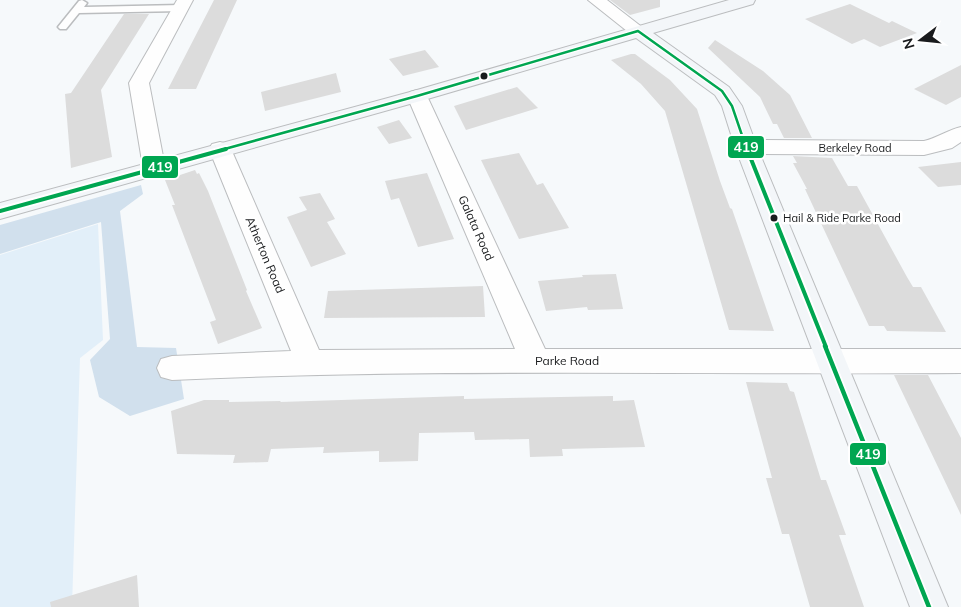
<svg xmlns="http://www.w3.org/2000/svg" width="961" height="607" viewBox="0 0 961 607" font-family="Mulish,sans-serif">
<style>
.green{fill:#e2eff9}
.forest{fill:#d1e0ed}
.building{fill:#dcdcdc}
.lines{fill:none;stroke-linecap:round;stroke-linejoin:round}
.lane-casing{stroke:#bbbdbf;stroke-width:3}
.street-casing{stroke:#bbbdbf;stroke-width:2}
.secondary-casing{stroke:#bbbdbf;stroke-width:2}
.lane{fill:#fefefe;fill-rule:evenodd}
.street{fill:#fefefe;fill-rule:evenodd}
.secondary{fill:#f3f6f9;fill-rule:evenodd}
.bus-1-far2-casing{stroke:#fff;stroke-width:5}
.bus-1-far1-casing{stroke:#fff;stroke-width:8}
.bus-1-casing{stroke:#fff;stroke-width:8}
.bus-1-far2{stroke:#00a651;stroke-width:2.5}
.bus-1-far1{stroke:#00a651;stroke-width:4}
.bus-1{stroke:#00a651;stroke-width:4.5}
.bus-dot{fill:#191b1d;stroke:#fff;stroke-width:2}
.labels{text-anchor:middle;stroke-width:5;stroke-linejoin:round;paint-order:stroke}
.far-street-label{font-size:11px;fill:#191b1d;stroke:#fff}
.bus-label{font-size:11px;fill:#191b1d;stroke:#fff;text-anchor:start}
.street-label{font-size:12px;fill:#191b1d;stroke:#fff}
.line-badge{stroke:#fff;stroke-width:2}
.badge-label{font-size:14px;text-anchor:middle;font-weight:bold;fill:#fff}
</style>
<rect width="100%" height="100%" fill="#f6f9fb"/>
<path class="green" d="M98,224L103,340L80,358L72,607H0V255Z"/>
<path class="forest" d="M141,185L143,194L120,211L137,347L176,348L184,399L130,416L99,397L90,360L110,339L101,222L0,254V225Z"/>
<path class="building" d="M214,0H237L196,89H168Z
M610,0H660V7L630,15Z
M850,4L889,23L892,21L917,33L880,47L864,39L852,44L805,19Z
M124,14H149L101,90L112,157L71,168L65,94L71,93Z
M715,40L763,71L790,95L812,138H784L777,124H773L760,97L708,48Z
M425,50L439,67L403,76L389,59Z
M631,54H635L670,80L697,109L720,181L730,208L732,209L774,331L729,330L665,111L641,84L611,60Z
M961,65V97L946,105L914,89Z
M336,73L341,92L265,111L261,92Z
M517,87L538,108L466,130L454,106Z
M399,120L412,138L389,144L377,127Z
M519,153L537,185L543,183L569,228L519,239L481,160Z
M793,156L832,158L848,186H857L907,277L913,287H921L946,332L887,331L884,326H869L805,189H807L793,163H797Z
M961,162V185L938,187L918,167Z
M195,170L197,174L199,173L208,191L247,290L246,291L262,328L218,344L210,322L216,320L172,205H175L165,180Z
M427,173L454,239L418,247L399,198L391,200L385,181Z
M320,193L335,219L327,222L346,254L311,267L287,217L307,210L299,197Z
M616,274L623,309L588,310L587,307L546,311L538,281L583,277L582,275Z
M483,286L485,317L324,318L328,291Z
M894,375H928L961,438V515Z
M746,382L787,383L790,391L794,392L821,480H826L846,535H839L864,607H810L789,534H782L766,478H772Z
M464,396V399L613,396V401L634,400L645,447L562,449L563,456L530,457L529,439L475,440L474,432L419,433L418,461L379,462V451L323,453L324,447L271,449L268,462L233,463L235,455L177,454L171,411L204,400H229V402L281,401L280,402Z
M137,575L139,607H51L50,602Z"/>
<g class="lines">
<g class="lane-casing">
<path id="lane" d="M82,0L87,3L84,7L181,5L186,8L181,11L79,13L66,29H60L58,27L79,1Z"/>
</g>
<g class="street-casing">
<path id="street" d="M177,0H193L149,83L165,167L162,172L154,174L146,172L143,167L129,83Z
M588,0H607L647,31L644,35L638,36L632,35Z
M417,90L424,92L427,96L545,349H961V373C698,375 435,368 172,380L161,377L157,368L161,359L172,356L291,351L209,149L212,144L220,142L228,144L231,149L319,350L515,349L407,96L410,92Z
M961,127V142L952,148L924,155L746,154L738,152L735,147L738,142L746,140L924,141C937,138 948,130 961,127Z"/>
</g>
<g class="secondary-casing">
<path id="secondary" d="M729,0H755L753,4L653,33L729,87L742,106L757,147L948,607H910L735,147L722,106L715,95L636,38L424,100L0,219V203L410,92Z"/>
</g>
<use href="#lane" class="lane"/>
<use href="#street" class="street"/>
<use href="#secondary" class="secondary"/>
<g class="bus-1-far2-casing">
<path id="bus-1-far2" d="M638,31L722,91L732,106L747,150
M221,150L417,96L638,31"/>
</g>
<g class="bus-1-far1-casing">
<path id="bus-1-far1" d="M747,149L826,347
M0,211L226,149"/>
</g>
<g class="bus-1-casing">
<path id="bus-1" d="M825,346L929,607"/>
</g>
<use href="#bus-1-far2" class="bus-1-far2"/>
<use href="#bus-1-far1" class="bus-1-far1"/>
<use href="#bus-1" class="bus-1"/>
</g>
<g class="bus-dot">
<circle cx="484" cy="76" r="4.5"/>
<circle cx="774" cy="218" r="4.5"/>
</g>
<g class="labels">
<g class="far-street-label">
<text x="855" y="152">Berkeley Road</text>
</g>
<g class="bus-label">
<text x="783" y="222">Hail &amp; Ride Parke Road</text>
</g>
<g class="street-label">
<text transform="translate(476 228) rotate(66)" y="4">Galata Road</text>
<text transform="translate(265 255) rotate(67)" y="4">Atherton Road</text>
<text x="567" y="365">Parke Road</text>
</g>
</g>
<g class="line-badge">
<rect x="727" y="135" width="38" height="24" rx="5" fill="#00a651"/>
<rect x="141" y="155" width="38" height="24" rx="5" fill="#00a651"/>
<rect x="849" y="442" width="38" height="24" rx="5" fill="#00a651"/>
</g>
<g class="badge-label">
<text x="746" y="152">419</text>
<text x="160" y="172">419</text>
<text x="868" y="459">419</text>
</g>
<g transform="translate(921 40) rotate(254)" stroke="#ffffff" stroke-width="4" paint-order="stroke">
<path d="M0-4L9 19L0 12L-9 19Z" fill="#191b1d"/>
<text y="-8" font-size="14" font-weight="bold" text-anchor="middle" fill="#191b1d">N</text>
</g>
</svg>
